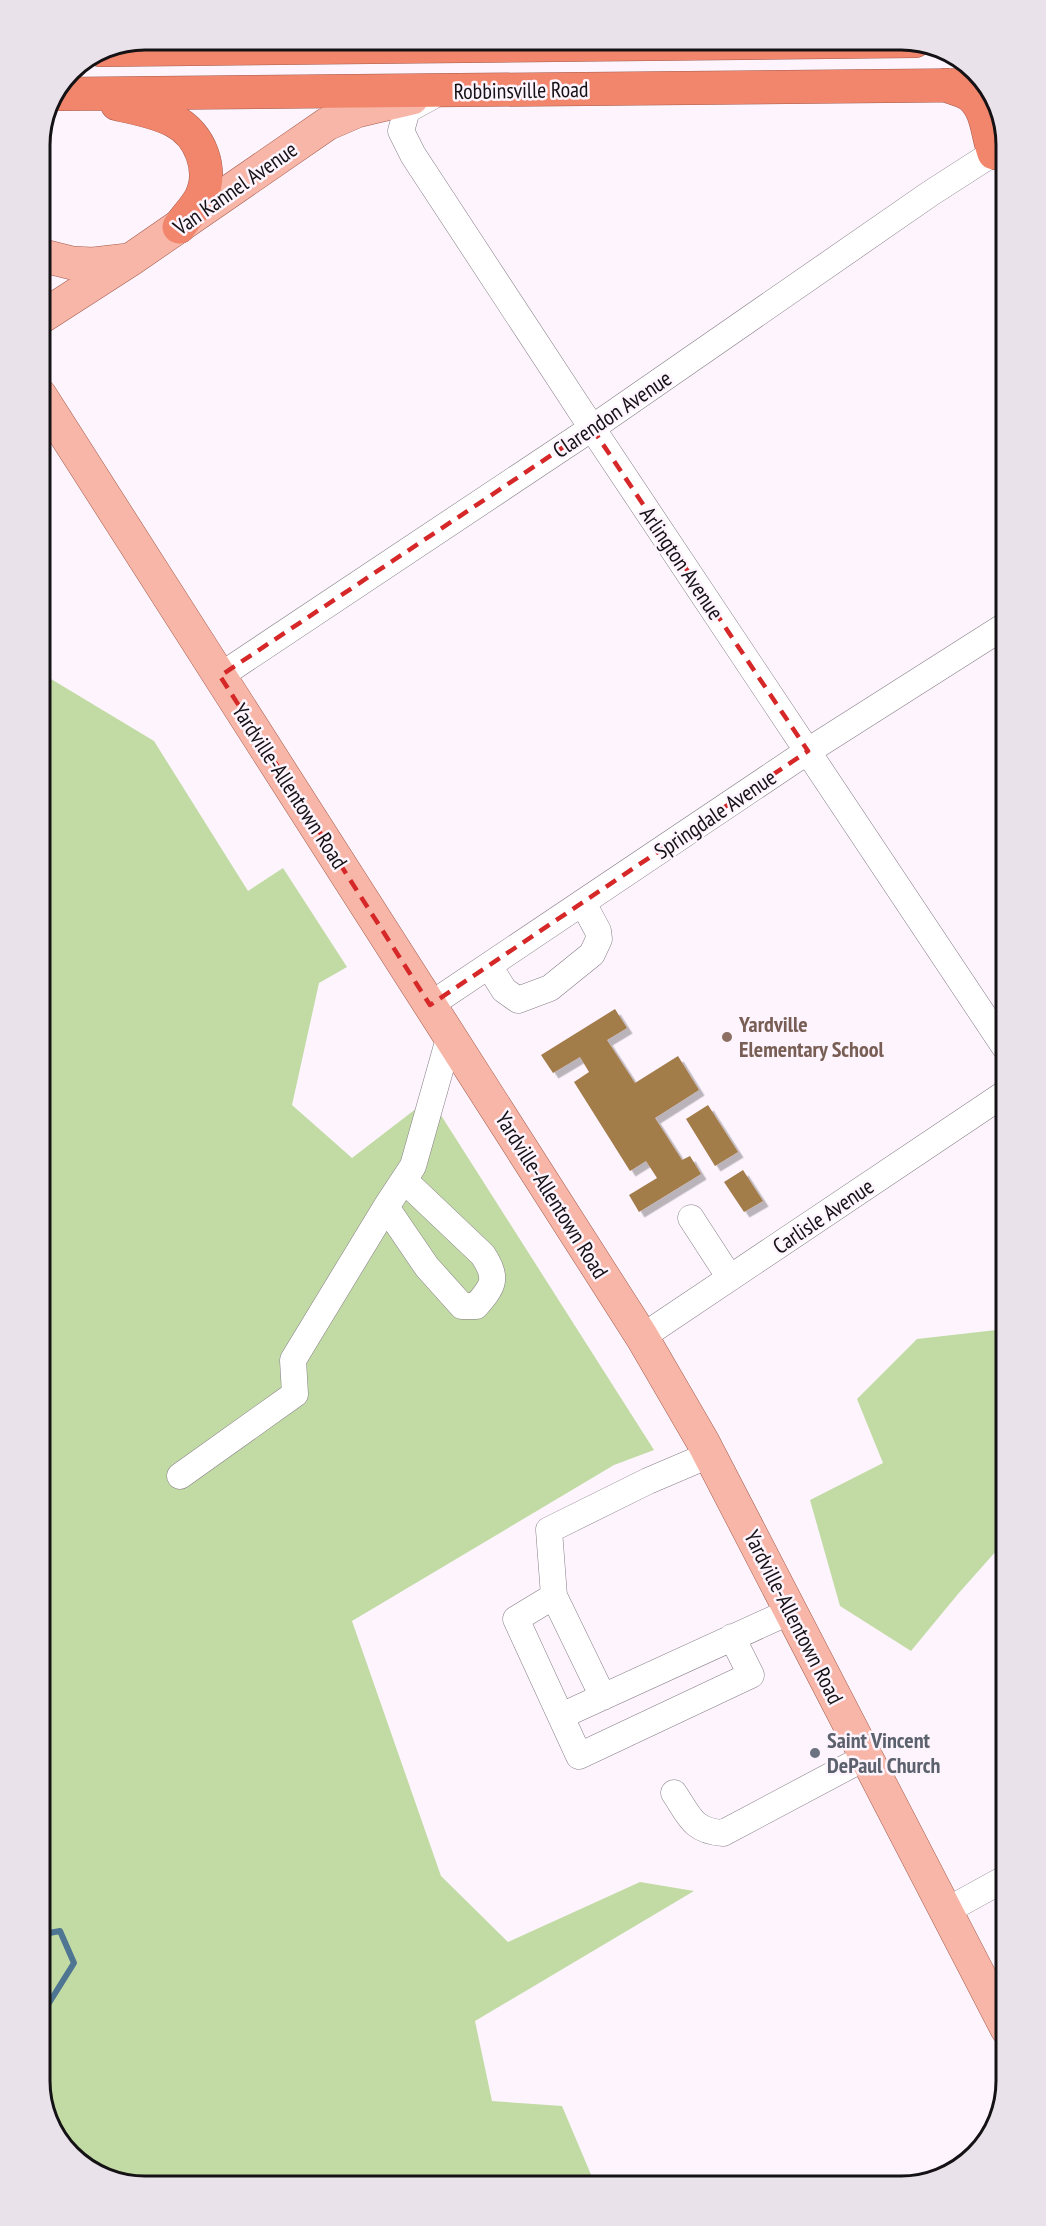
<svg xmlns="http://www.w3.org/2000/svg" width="1046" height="2226" viewBox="0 0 1046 2226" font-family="'PT Sans Narrow',sans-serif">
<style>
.green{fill:#c2dba5}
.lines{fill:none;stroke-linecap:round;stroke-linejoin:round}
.stream{stroke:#4e7591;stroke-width:6}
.building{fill:#a27b4a;filter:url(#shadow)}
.minor-casing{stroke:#867e86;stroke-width:27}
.major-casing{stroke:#a45d4e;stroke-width:34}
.highway-casing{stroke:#a45d4e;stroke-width:34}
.minor{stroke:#fff;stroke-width:26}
.major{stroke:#f7b6a7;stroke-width:33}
.highway{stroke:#f1866d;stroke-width:33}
.marked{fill:none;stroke:#d62828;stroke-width:4.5;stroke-dasharray:12 8;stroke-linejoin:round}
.education-dot{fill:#8d6e63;stroke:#fdf4fd;stroke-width:2}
.worship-dot{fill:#6b7280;stroke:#fdf4fd;stroke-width:2}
.labels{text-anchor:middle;stroke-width:5;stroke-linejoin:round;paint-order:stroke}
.street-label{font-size:22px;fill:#151215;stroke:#fdf4fd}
.education-label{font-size:22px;font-weight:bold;fill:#785e54;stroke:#fdf4fd;text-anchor:start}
.worship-label{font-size:22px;font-weight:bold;fill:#5b616d;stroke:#fdf4fd;text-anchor:start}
.rim{fill:none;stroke:#151215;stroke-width:3}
</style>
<defs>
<filter id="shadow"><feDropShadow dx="5.5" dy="5.5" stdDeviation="0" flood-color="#0004"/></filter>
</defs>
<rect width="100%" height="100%" fill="#fdf4fd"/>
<path class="green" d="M41,673L154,741L248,891L283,868L347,967L319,983L292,1105L352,1158L430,1098L654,1450L614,1465L352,1621L441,1876L508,1942L640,1882L694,1891L475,2021L492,2101L562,2106L595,2184L137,2187L80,2165L45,2116Z
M1005,1329V1541L958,1594L911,1651L840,1606L810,1500L883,1463L857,1399L917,1339Z"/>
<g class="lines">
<path class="stream" d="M44,1934L60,1931L74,1963L44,2011"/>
</g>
<path class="building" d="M615,1009L627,1028L607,1040L635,1083L678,1056L699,1090L655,1118L682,1160L690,1156L701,1174L639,1212L629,1195L657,1178L646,1161L630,1171L574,1082L589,1072L580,1057L553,1073L541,1055Z
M708,1105L738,1152L715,1166L686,1119Z
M743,1170L763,1201L744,1212L724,1182Z"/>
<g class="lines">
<g class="minor-casing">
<path id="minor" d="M431,97L407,110L401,131L413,155L592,428L1004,1046
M220,676L592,428L931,193L1001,148
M489,966L504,990L518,1000L550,988L592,954L599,939L598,931L583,903
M430,1005L808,751L1003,627
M386,1207L427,1267L462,1306H476C494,1285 498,1279 483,1255L404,1180
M691,1218L730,1278
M642,1337L1004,1094
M709,1455L648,1481L549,1530L554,1596L516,1619L579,1756L751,1675L732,1637
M180,1476L295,1394L293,1360L386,1207L413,1166L450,1035
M554,1596L603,1697
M561,1716L791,1611
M674,1793C689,1815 692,1831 723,1833L866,1757
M946,1911L1006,1878"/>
</g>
<g class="major-casing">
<path id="major" d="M40,255L72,263L93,264L128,260
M40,318L130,260L327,124L357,111L412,98
M40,395L642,1337L703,1442L1007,2029"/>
</g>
<g class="highway-casing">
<path id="highway" d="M100,50L915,41
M945,85C952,88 965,91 971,96C988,110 987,135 994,153
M59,94L983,85
M117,104C135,108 157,112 174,121C200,134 214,170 201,197C196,207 186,217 179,227"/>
</g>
<use href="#minor" class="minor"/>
<use href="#major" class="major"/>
<use href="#highway" class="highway"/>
</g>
<path class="marked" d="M592,428L808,751L430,1005L220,676Z"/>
<circle class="education-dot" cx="727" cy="1037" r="6"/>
<circle class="worship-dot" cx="815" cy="1753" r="6"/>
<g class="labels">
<g class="street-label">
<text transform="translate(521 90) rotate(-1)" y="8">Robbinsville Road</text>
<text transform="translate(235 188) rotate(-35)" y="8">Van Kannel Avenue</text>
<text transform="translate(612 414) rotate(-34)" y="8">Clarendon Avenue</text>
<text transform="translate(682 563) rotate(56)" y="8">Arlington Avenue</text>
<text transform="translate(290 786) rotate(57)" y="8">Yardville-Allentown Road</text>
<text transform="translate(715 814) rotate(-34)" y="8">Springdale Avenue</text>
<text transform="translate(552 1195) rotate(58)" y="8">Yardville-Allentown Road</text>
<text transform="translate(823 1216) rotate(-34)" y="8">Carlisle Avenue</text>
<text transform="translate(794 1617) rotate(63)" y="8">Yardville-Allentown Road</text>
</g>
<g class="education-label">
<text x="739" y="1032">Yardville<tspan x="739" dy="25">Elementary School</tspan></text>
</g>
<g class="worship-label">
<text x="827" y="1748">Saint Vincent<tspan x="827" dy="25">DePaul Church</tspan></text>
</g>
</g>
<path d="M0 0H1046V2226H0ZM145 50H901A95 95 0 0 1 996 145V2081A95 95 0 0 1 901 2176H145A95 95 0 0 1 50 2081V145A95 95 0 0 1 145 50Z" fill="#eae2ea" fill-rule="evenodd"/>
<path class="rim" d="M145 50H901A95 95 0 0 1 996 145V2081A95 95 0 0 1 901 2176H145A95 95 0 0 1 50 2081V145A95 95 0 0 1 145 50Z"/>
</svg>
